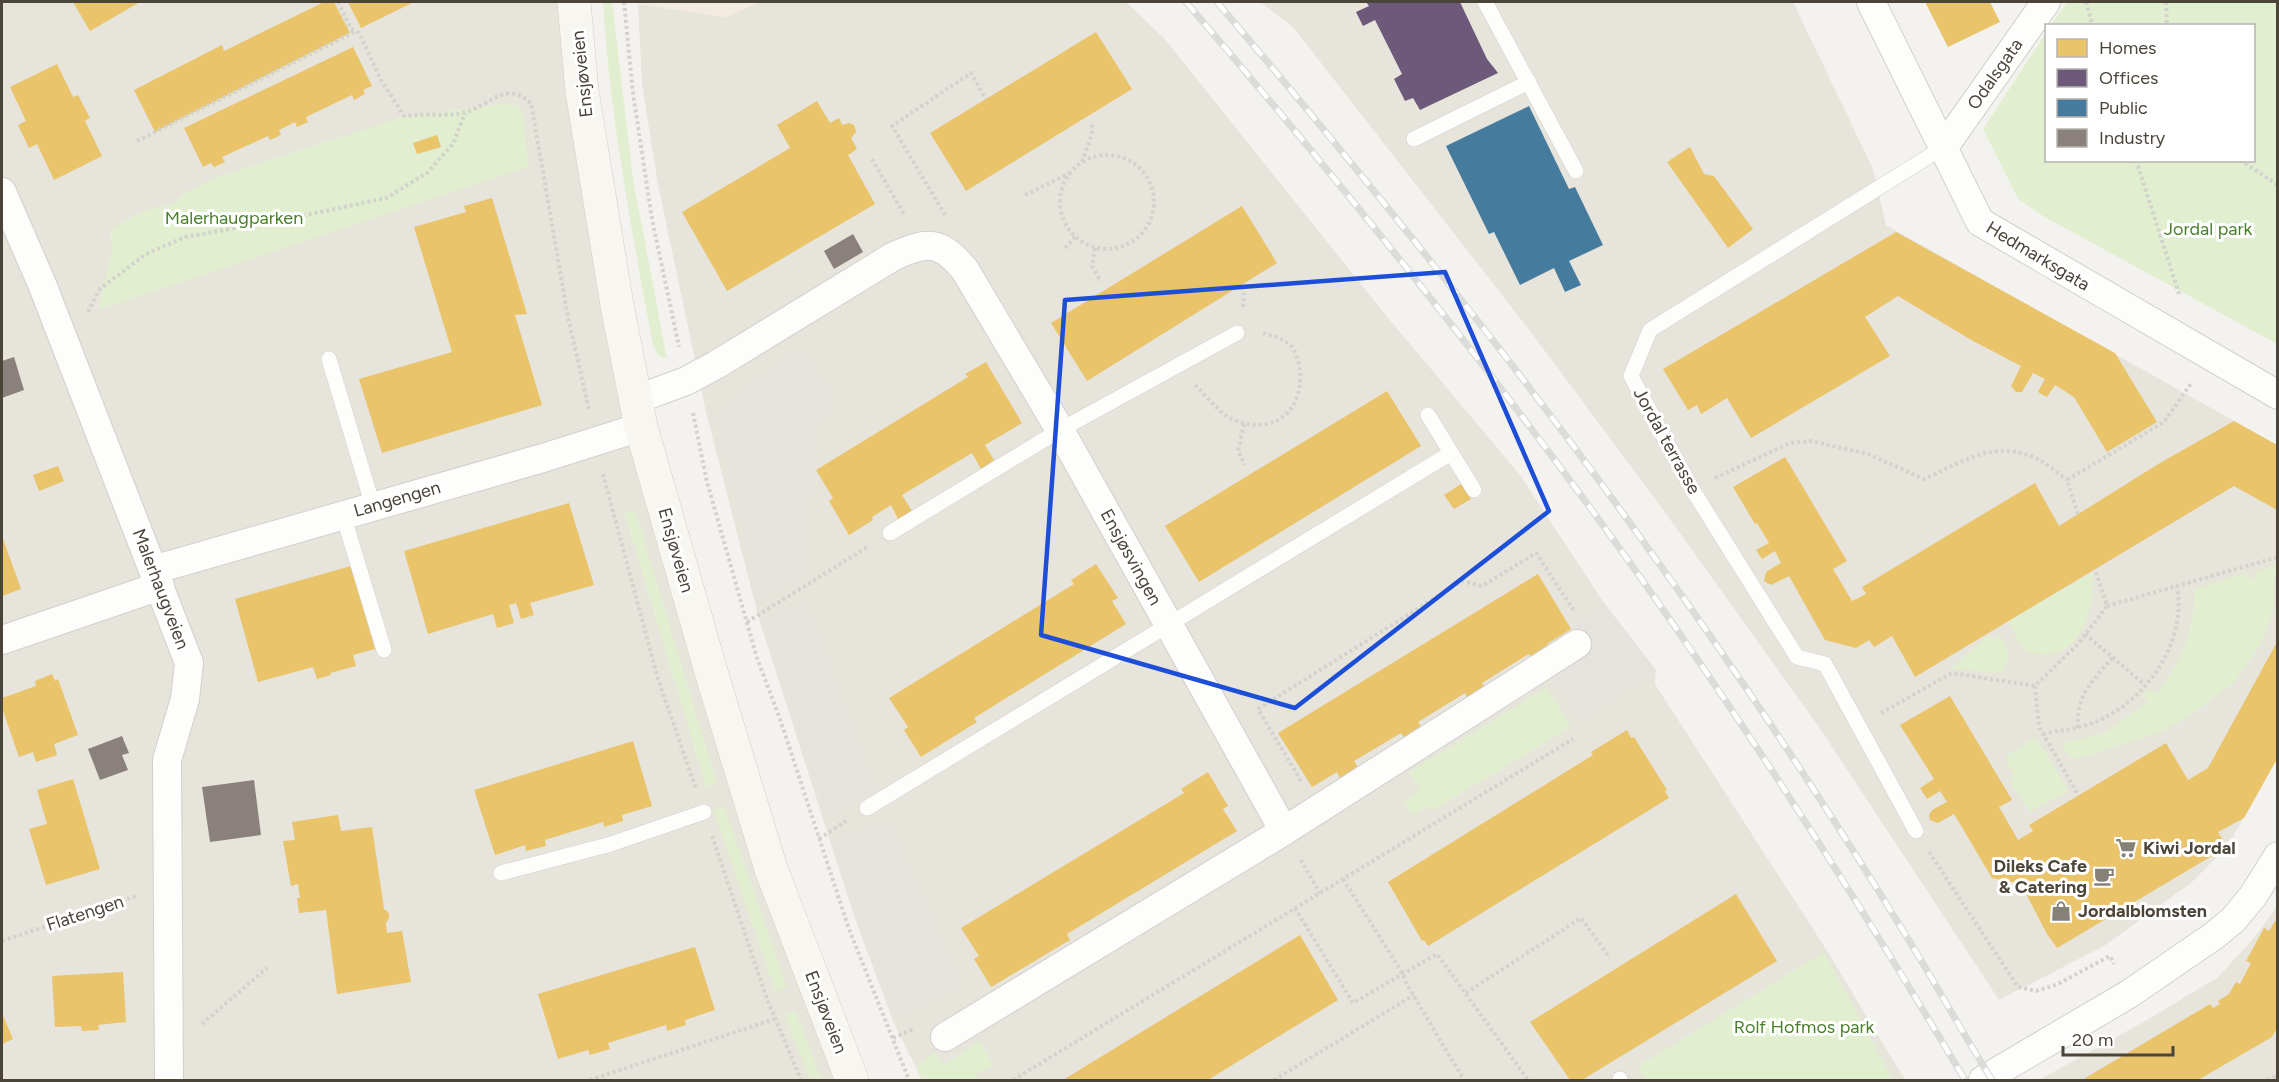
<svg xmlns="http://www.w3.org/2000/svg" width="2279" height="1082" viewBox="0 0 2279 1082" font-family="Figtree,sans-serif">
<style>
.residential{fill:#e7e4dc}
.commercial{fill:#f3ebdf}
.green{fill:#e1eecf}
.parking{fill:#e6e3df}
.homes{fill:#e9c46a}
.offices{fill:#6d597a}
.public{fill:#457b9d}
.industry{fill:#8a817c}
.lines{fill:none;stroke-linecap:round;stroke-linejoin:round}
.lane-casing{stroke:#d2d0cb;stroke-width:16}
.street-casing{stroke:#d2d0cb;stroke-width:30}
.secondary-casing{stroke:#d3cfc5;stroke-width:34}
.path{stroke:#d3d2cc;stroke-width:4;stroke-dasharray:3 3;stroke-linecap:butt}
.lane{stroke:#fdfdfc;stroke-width:15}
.street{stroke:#fdfdfc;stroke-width:28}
.secondary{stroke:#f7f6f1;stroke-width:33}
.rail-casing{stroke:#dbdbda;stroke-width:7}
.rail{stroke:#fff;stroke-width:4.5;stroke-dasharray:14;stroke-linecap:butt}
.marked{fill:none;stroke:#1d4ed8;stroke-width:4.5;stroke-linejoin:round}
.labels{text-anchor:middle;stroke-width:6;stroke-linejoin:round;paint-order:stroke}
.street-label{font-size:18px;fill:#4b4439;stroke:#fff}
.park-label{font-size:18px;fill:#4a7f2a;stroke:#fff}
.poi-label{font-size:18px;font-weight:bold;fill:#4b4439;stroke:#fff;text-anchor:start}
</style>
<rect width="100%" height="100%" fill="#f4f2ee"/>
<path class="residential" d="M2,2H571L635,400L852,1080H2Z
M760,2H1126L1164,38L1389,319L1520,475L1604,603L1656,670L1655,684L1826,949L1905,1080H922L893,1021L853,913L759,619L706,412L658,185L642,84L638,4L726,17Z
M1260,2H1793L1873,169L1886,225L2277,445V759L2227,847L2191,883L2104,946L1999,1000L1819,727L1656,500L1530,331L1293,27Z
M2277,907V1080H2039L2147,1020L2218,977L2253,939Z"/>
<path class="commercial" d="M638,2H760L726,17L638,4Z"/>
<path class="green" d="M603,2H612L633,179L667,359L658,355L653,346C632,232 610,118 603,2Z
M2067,2H2277V344L2043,216L2018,199L1983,129L2046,33V160H2254V26L2051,25Z
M509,103L519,106L523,114L529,167L98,310L112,249L110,230C126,220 152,204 171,205L187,192L212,179L402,117Z
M635,510L717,784L706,788L624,512Z
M2277,565V575L2274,579V607L2270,621L2260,645L2234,683L2188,717L2161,732L2081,758H2070L2061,743L2102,734L2148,702L2142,695L2149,689L2157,693C2182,660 2195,631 2194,589L2246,573L2251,578L2255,579L2256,572Z
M2093,572C2095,604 2085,655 2043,655C2037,654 2029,654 2025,650C2018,643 2013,630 2008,621Z
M1989,634L1993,639L2000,634L2009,656L2003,672L1994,673L1951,668Z
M1547,687L1571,727L1432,811L1428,806L1412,816L1403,801L1420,790L1409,772Z
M2036,737L2069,791L2030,812L2009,780L2014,776L2005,757Z
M724,806L787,987L775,991L713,810Z
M1824,952L1893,1080H1644L1638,1066Z
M795,1011L822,1080H810L784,1015Z
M980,1041L993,1065L976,1075L979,1080H922L916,1066L935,1052L944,1065Z"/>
<path class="parking" d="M801,348L834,402L811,429L807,572L761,597L717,414Z
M1604,603L1656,670L1581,719L1553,675L1590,647L1576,625Z
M805,604L875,790L827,818L764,621Z
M888,823L960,984L897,1015L832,843Z"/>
<path class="homes" d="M73,2H140L90,31Z
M324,2H334L350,33L155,132L134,90L222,45L224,51Z
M348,2H414L361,28Z
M1925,2H1990L2000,22L1948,47Z
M1096,32L1132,89L966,191L930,133Z
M353,47L372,86L363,90L365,94L354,100L352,95L306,117L308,122L297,127L295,122L279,130L281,135L270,140L268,136L222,157L225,162L214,167L211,163L203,167L184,128Z
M57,64L73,97L78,95L90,118L85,121L102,156L54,180L37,144L29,148L18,125L26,121L10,87Z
M817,101L830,123L839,118L842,125L849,123L854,125L856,132L851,138L857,149L848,155L875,204L727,291L682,212L790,148L777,125Z
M437,135L441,147L417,154L413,143Z
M1690,147L1704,174L1714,176L1753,229L1728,248L1667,162Z
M492,198L527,314L515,315L542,405L382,453L359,379L452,352L414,227L466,212L464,206Z
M1242,206L1277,263L1087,381L1051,323Z
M1896,232L2115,353L2157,422L2107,452L2074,397L2055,385L2047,397L2038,392L2045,379L2033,373L2022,392H2016L2011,386L2021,366L1973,341L1898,296L1865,317L1890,356L1751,438L1727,398L1701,414L1697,405L1688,410L1663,369Z
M986,362L1022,423L985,445L994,460L981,469L972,453L902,495L912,511L898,519L891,505L872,517L873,520L849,535L829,501L833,498L816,470L968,377L965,374Z
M1387,391L1421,446L1199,582L1165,526Z
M2234,421L2277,445V510L2234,486L1915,677L1892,636L1874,647L1869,640L1856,648L1825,640L1789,576L1771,585L1764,581L1766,572L1781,563L1775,551L1762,559L1756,550L1769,543L1757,523L1755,524L1733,487L1785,457L1847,561L1833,569L1852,601L1866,594L1862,587L2035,483L2059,526L2160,463Z
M58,466L64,481L39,491L33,475Z
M1461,484L1471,499L1454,509L1444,495Z
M569,503L594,585L530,603L534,615L521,619L516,603L509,605L514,623L497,628L493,614L428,634L404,551Z
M2,536L21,589L2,596Z
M1096,564L1118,598L1112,601L1126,624L974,718L977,722L921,757L904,730L908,727L889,698L1074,584L1071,580Z
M351,566L375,649L353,655L356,666L330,673L331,675L317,679L313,667L258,682L235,599Z
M1538,574L1571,629L1547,644L1550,649L1532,660L1529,654L1482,683L1486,689L1468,700L1465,693L1418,722L1422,728L1405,739L1401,733L1354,761L1358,767L1340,778L1337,772L1312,787L1278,733Z
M2277,642V759L2244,818L2218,832L2227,847L2057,948L2047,934L2021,884L1992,878L1954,814L1938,823L1930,820L1929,815L1932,810L1947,802L1940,791L1927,799L1920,788L1934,779L1900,725L1950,696L2012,800L1999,807L2018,840L2033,831L2029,825L2166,743L2188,780L2208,768Z
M52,674L55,681L58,679L78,735L54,744L57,755L36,762L33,752L19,757L2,708V698L36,686L35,681Z
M1627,730L1631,738L1634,737L1667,790L1665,791L1669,798L1428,946L1424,940L1422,941L1388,882L1593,755L1591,752Z
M633,741L652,806L622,815L623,821L604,827L603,822L545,840L546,846L526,851L525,845L495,855L474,790Z
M1208,772L1228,806L1223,809L1237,831L1067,934L1070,940L991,987L974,959L979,956L961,928L1184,793L1181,789Z
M73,779L100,869L46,885L29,829L47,824L37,790Z
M338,815L341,831L372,827L384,909L389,913V918L386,923L387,933L402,931L411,982L337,994L326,910L299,913L297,898H300L298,884L291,886L283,841L295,840L292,822Z
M1736,894L1777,961L1582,1080H1570L1530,1022Z
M2275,921L2277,922V1028L2272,1037L2198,1080H2082L2210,1004L2213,1008L2220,1004L2218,1001L2229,994L2236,982L2240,984L2251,963L2246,961L2264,928L2269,931Z
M1300,935L1338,1000L1208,1080H1063Z
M695,947L715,1010L685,1020L686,1025L667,1031L666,1025L608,1043L610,1049L590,1055L588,1050L558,1059L538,994Z
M123,972L126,1022L98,1025L99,1030L82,1031L81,1026L55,1027L52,976Z
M2,1013L13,1039L2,1044Z"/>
<path class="offices" d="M1366,2H1460L1487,59L1498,73L1420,110L1413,98L1405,101L1394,79L1402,74L1375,20L1363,26L1356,12L1369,6Z"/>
<path class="public" d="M1529,106L1569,189L1575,187L1603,245L1569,261L1581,285L1565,292L1554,268L1520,285L1494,232L1489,234L1446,146Z"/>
<path class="industry" d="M853,234L863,252L834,269L824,251Z
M14,357L24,390L2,398V361Z
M122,736L129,753L122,755L128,770L100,780L88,749Z
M254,780L261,835L210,842L202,787Z"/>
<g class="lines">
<g class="lane-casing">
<path id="lane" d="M1485,2L1576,171
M1414,139L1529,82
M329,359L373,506
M1428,415L1474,490
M343,515L384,650
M890,533L1060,430L1237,333
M867,808L1451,453
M1916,831L1825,664L1797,657L1692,489L1631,376L1650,330L1944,147
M501,873L611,844L704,812
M1620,1080V1079"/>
</g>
<g class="street-casing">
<path id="street" d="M1871,2L1980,222L2278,395
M1944,147L2046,2
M2,192L42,284L189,663L185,699L167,760L169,1080
M635,400L686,381L716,365L894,256C928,241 940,240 965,270L1060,430L1284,831L945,1037
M153,570L543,458L641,427
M2,640L160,586
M1284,831L1577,644
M1983,1080L2129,994L2215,935L2233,920L2253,896L2278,856"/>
</g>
<g class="secondary-casing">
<path id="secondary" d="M574,2L582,91L617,305L641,427L712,675L771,869L852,1080"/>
</g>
<path class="path" d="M338,2L351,29L359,33L381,80L404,116C422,113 450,117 466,112C490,105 505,80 531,103L568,317L589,410
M624,2L633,93L652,219L679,347
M2086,2L2093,26
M2166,2L2167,26
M137,141L354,32
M1060 202a47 47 0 1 1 94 0a47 47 0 1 1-94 0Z
M872,159L905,216
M2136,160L2179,294
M2240,160L2278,185
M1082,162L1092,134V123
M1025,195L1070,173
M945,215L892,126L971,73L986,99
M1065,248L1076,236
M1095,248L1092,266L1101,282
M1243,307L1244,293
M88,312L100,289L146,254L185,237L297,217L386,198L427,173L453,144L465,113
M1195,385C1205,395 1214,406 1225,415C1233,421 1245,424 1255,425C1288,426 1303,399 1300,369C1299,362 1296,352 1292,347C1285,339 1273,336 1263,333
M693,413L707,482L757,658L780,719L849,929L909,1080
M1244,424L1238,451L1245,465
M603,474L658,679L696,789
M1715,478L1790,443L1811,441L1868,454L1924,479C1965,461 1997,437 2041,461C2050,466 2059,474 2067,480
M2078,514L2067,480L2164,422L2192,382
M2107,606L2278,557
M747,622L869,546
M2085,634L2145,685
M2035,686L2039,727L2077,793
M1881,713L1952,673L2035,686L2079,643L2107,606L2095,569
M2078,728C2076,694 2092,682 2113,657
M2043,734C2063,730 2084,728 2102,719C2150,696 2187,639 2177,586
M1301,781L1258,709L1462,581L1482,586L1536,553L1574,611
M712,836L767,999L801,1080
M819,839L846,821
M1929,852L2018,987L2036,991L2056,985L2110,956L2114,964
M1301,860L1320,893
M1343,879L1403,974L1406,983L1464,1080
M1295,908L1353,1003L1437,954L1528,1080
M2,941L136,896
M1466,993L1581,918L1610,958
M202,1024L267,968
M893,1038L914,1029
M590,1080L775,1019
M1013,1080L1573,739
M1274,1080L1414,995
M2267,1080L2278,1076"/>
<use href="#lane" class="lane"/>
<use href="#street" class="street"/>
<use href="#secondary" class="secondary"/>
<g class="rail-casing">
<path id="rail" d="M1186,2C1344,186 1497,376 1638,574C1754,738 1863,908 1965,1080
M1217,2C1369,182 1518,365 1655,558C1745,683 1830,811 1910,942C1938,988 1964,1035 1992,1080"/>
</g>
<use href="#rail" class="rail"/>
</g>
<path class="marked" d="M1445,272L1549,511L1295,708L1041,635L1065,300Z"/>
<defs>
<g id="supermarket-bare" transform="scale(1.62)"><path d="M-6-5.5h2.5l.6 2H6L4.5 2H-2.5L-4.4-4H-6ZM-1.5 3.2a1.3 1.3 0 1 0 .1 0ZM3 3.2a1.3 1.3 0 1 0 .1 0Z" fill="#868178" stroke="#fff" stroke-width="2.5" paint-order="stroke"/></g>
<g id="cafe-bare" transform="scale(1.62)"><path d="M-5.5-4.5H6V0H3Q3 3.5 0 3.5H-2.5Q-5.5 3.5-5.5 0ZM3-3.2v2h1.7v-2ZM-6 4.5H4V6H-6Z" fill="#868178" stroke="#fff" stroke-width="2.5" paint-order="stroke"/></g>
<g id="shop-bare" transform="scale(1.62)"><path d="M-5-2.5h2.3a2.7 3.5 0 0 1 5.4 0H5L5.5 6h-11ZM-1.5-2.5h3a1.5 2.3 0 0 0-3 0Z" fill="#868178" stroke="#fff" stroke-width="2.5" paint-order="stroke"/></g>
</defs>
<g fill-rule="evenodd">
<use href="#supermarket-bare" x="2126" y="848"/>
<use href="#cafe-bare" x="2104" y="876"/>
<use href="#shop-bare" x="2061" y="911"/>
</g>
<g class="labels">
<g class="street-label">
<text transform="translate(582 74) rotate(-96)" y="6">Ensjøveien</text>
<text transform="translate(1995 74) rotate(-55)" y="6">Odalsgata</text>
<text transform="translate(2038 256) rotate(31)" y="6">Hedmarksgata</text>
<text transform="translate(1667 441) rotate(61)" y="6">Jordal terrasse</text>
<text transform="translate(397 499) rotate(-16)" y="6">Langengen</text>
<text transform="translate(676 550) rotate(74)" y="6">Ensjøveien</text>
<text transform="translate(1131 557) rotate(61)" y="6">Ensjøsvingen</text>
<text transform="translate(161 589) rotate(69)" y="6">Malerhaugveien</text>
<text transform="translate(85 913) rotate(-18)" y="6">Flatengen</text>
<text transform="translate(826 1012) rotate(69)" y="6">Ensjøveien</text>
</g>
<g class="park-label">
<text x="234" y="224">Malerhaugparken</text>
<text x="2208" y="235">Jordal park</text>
<text x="1804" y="1033">Rolf Hofmos park</text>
</g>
<g class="poi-label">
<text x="2143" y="854">Kiwi Jordal</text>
<text x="2087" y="872" text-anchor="end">Dileks Cafe<tspan x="2087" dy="21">&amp; Catering</tspan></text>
<text x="2078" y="917">Jordalblomsten</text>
</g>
</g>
<rect width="2279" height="1082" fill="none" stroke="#4b4439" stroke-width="6"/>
<rect x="2045" y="24" width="210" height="138" fill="#ffffff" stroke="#b7b4b0" stroke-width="1.5"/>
<rect x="2057" y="39" width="30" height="18" fill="#e9c46a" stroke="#b7b4b0" stroke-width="1.5"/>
<text x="2099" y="54" font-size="18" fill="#4b4439">Homes</text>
<rect x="2057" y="69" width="30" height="18" fill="#6d597a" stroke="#b7b4b0" stroke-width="1.5"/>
<text x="2099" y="84" font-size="18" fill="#4b4439">Offices</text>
<rect x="2057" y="99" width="30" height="18" fill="#457b9d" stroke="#b7b4b0" stroke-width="1.5"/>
<text x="2099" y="114" font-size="18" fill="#4b4439">Public</text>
<rect x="2057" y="129" width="30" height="18" fill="#8a817c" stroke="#b7b4b0" stroke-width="1.5"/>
<text x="2099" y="144" font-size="18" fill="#4b4439">Industry</text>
<path d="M2063 1046v9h110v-9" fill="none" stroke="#4b4439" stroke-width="3"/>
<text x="2072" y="1046" font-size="18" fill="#4b4439" stroke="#ffffff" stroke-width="4.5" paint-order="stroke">20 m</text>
</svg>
